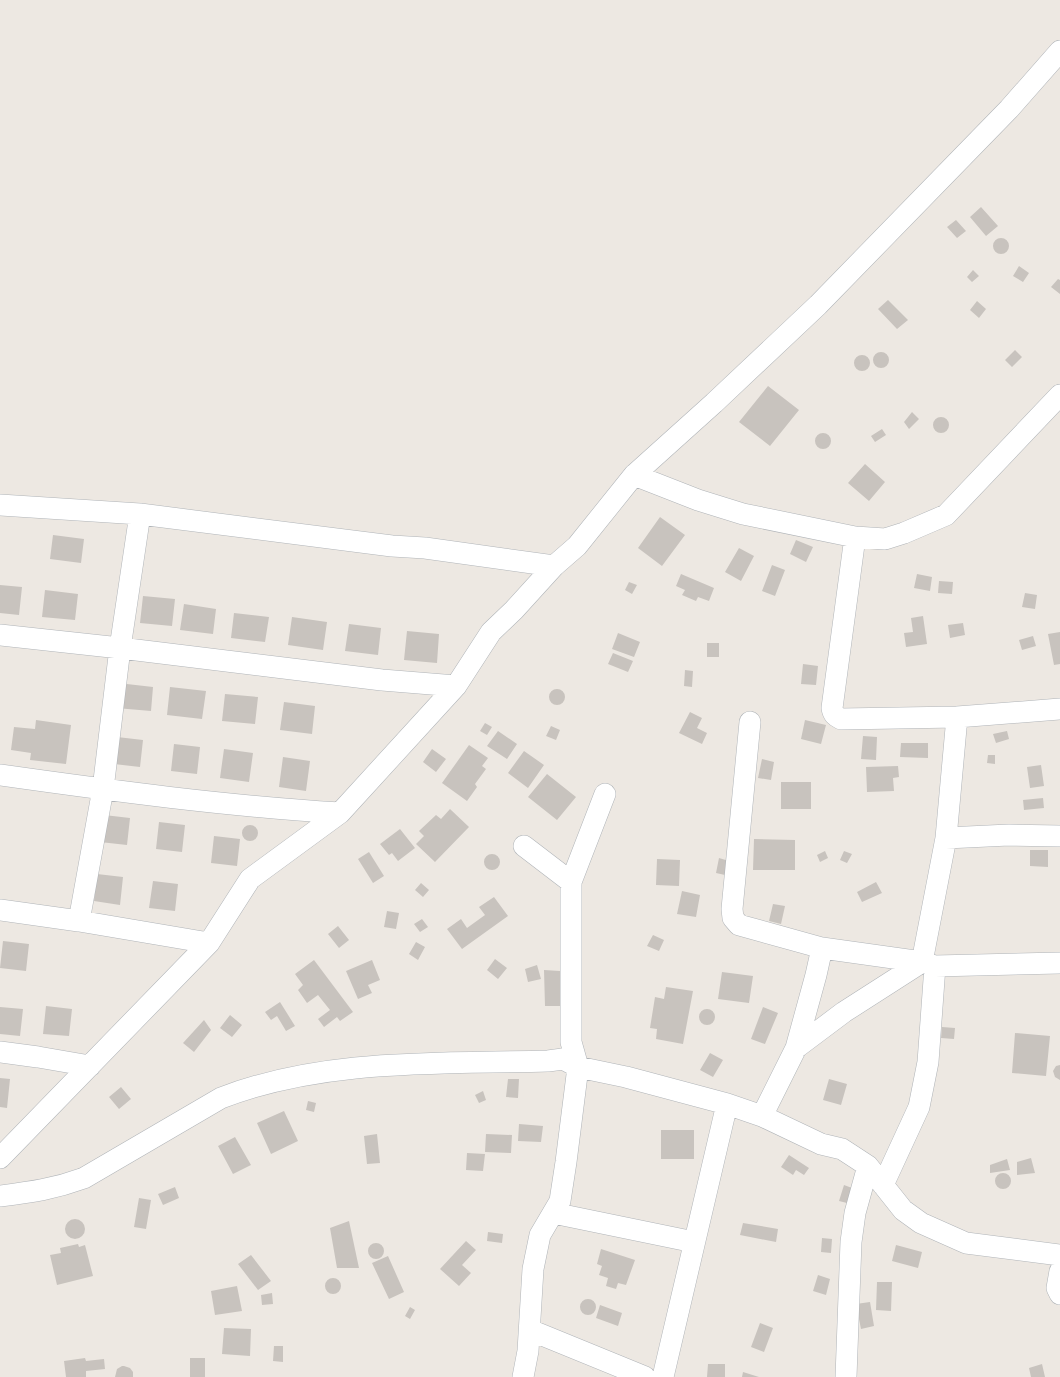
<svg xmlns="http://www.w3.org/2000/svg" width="1060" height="1377" viewBox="0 0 1060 1377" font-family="'PT Sans Narrow',sans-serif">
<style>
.building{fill:#c8c3be}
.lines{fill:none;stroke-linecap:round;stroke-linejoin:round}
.street-casing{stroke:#b0b4b8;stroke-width:22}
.street{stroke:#fff;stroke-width:21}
</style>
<rect width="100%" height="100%" fill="#ede8e2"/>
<path class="building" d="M981,207L998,226L986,236L970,217Z
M956,220L966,231L957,238L947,227Z
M993 246a8 8 0 1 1 16 0a8 8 0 1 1-16 0Z
M1019,266L1029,273L1023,282L1013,276Z
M973,270L979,276L972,282L967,277Z
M1058,279L1060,280V294L1051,287Z
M888,300L908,320L897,329L878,309Z
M977,301L986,309L979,318L970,310Z
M1015,350L1022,357L1012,367L1005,360Z
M873 360a8 8 0 1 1 16 0a8 8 0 1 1-16 0Z
M854 363a8 8 0 1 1 16 0a8 8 0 1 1-16 0Z
M768,386L799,410L770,446L739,422Z
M912,412L919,419L909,429L904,422Z
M933 425a8 8 0 1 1 16 0a8 8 0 1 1-16 0Z
M882,429L886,435L875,442L871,436Z
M815 441a8 8 0 1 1 16 0a8 8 0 1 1-16 0Z
M865,464L885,482L869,501L848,483Z
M660,517L685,535L662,566L638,548Z
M53,535L84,539L81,563L50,559Z
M796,540L813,547L806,562L790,554Z
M739,548L754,556L741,581L725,572Z
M772,565L785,570L775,596L762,591Z
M681,574L714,588L709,601L698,597L696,601L682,595L685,590L676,586Z
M917,574L932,577L930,591L914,588Z
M939,581L953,582L952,594L938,593Z
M629,582L637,585L632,594L625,590Z
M0,585L22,587L19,615L0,613Z
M45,590L78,594L75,620L42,617Z
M1025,593L1037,595L1035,609L1022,607Z
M143,596L175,599L172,626L140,623Z
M184,604L216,609L213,634L180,630Z
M234,613L269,617L265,642L231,638Z
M923,616L927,644L906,647L904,633L913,632L911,618Z
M292,617L327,622L323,650L288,645Z
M963,623L965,635L950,638L948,625Z
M349,624L381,628L378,655L345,651Z
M407,631L439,634L437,663L404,660Z
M1060,632V664L1054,665L1048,634Z
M618,633L640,642L634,657L612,649Z
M1033,636L1036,646L1022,650L1019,640Z
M707,643H719V657H707Z
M613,653L633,661L628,672L608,664Z
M803,664L818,666L816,685L801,684Z
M685,670L693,671L692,687L684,686Z
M118,683L153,687L151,711L116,708Z
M170,687L206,691L202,719L167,715Z
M549 697a8 8 0 1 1 16 0a8 8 0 1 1-16 0Z
M225,694L258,697L255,724L222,721Z
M284,702L315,706L312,734L280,730Z
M690,712L702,718L697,728L707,733L702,744L679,733Z
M36,720L71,725L66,764L30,760L31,753L11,750L14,727L35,729Z
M805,720L826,725L821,744L801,739Z
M485,723L492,727L487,735L480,731Z
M551,726L560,730L556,740L546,736Z
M498,731L517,744L507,759L487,746Z
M1007,731L1009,739L996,743L993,734Z
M863,736L877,737L876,760L861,759Z
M117,737L143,740L140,767L114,764Z
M901,743H928V758L900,757Z
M174,744L200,747L197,774L171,771Z
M469,745L488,758L482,766L486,769L475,784L477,787L467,801L442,783Z
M224,749L253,753L249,782L220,778Z
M432,749L446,759L436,772L423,762Z
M524,751L544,765L528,788L508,773Z
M988,755H995V764L987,763Z
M283,757L310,761L306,791L279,787Z
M762,759L774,762L771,780L758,778Z
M1041,765L1044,786L1030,788L1027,767Z
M898,766L899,777L893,778L894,791L867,792L866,767Z
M547,774L576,797L557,820L528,797Z
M781,782H811V809H781Z
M1043,798L1044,808L1024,810L1023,800Z
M450,809L469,827L435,862L416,844L424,836L419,831L436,815L441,819Z
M104,815L130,818L127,845L100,842Z
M159,822L185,825L182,852L156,849Z
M242 833a8 8 0 1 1 16 0a8 8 0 1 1-16 0Z
M400,829L415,848L398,861L392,853L389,855L380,844Z
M214,836L240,839L237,866L211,863Z
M754,839L795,840V870H753Z
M1030,850H1048V867L1030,866Z
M825,851L828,858L820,862L817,855Z
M844,851L852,854L847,863L840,860Z
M369,852L384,876L373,883L358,859Z
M484 862a8 8 0 1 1 16 0a8 8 0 1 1-16 0Z
M719,858L729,861L725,875L716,873Z
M657,859L680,860L679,886L656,885Z
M97,874L123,877L120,905L94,901Z
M153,881L178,884L175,911L149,908Z
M876,882L882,893L862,902L857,892Z
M421,883L429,890L423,897L415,890Z
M682,891L700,895L696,917L677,914Z
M494,897L508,916L462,949L447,929L461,919L467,928L485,915L479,907Z
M773,904L785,906L781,924L769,921Z
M387,911L399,913L396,929L384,927Z
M422,919L428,927L420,932L414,924Z
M338,926L349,940L339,948L328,934Z
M653,935L664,940L659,951L647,946Z
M3,941L29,944L26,971L0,968Z
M416,942L425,947L418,960L409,954Z
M495,959L507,968L498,979L487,970Z
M314,960L353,1012L340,1021L337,1017L324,1027L318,1019L330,1010L318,995L307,1003L298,990L303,985L295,974Z
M372,960L380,980L368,985L372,993L358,999L346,971Z
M537,965L541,979L528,982L525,969Z
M544,970L560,971V1006H545Z
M722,972L753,976L749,1003L718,999Z
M666,987L693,991L683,1044L656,1039L657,1029L650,1028L655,997L664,999Z
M280,1002L295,1026L286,1031L277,1016L271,1020L265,1012Z
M46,1006L72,1009L69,1036L43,1034Z
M0,1007L23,1009L20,1036L0,1034Z
M763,1007L778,1013L765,1044L751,1039Z
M699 1017a8 8 0 1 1 16 0a8 8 0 1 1-16 0Z
M230,1015L242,1025L232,1037L220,1028Z
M204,1020L211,1030L194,1052L183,1043Z
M942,1027L955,1028L954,1039L941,1038Z
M1015,1033L1050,1036L1046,1076L1012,1073Z
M710,1053L723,1060L713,1077L700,1070Z
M1060,1065V1080L1055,1077L1053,1071L1056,1066Z
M0,1078L10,1079L7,1108L0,1107Z
M508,1079H519L518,1098L506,1097Z
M829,1079L847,1084L841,1105L823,1100Z
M121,1087L131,1099L119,1109L109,1097Z
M483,1091L486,1100L479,1103L475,1095Z
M308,1101L316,1103L314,1112L306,1110Z
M284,1111L298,1141L271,1154L257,1123Z
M519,1124L543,1126L541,1142L518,1141Z
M661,1130H694V1159H661Z
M377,1134L380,1163L367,1164L364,1136Z
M486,1134L512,1135L511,1153L485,1152Z
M235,1137L251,1165L233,1174L218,1146Z
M467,1153L485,1154L483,1171L466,1170Z
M789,1155L809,1168L804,1175L796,1170L793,1175L781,1167Z
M1031,1158L1035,1173L1017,1175V1162Z
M1007,1159L1010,1170L990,1173V1165Z
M995 1181a8 8 0 1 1 16 0a8 8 0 1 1-16 0Z
M844,1185L852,1188L847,1203L839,1201Z
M175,1187L179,1198L163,1205L158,1194Z
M139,1198L151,1200L146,1229L134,1227Z
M65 1229a10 10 0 1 1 20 0a10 10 0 1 1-20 0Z
M349,1221L359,1268H337L330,1228Z
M743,1223L778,1229L776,1242L740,1235Z
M488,1232L503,1234L502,1243L487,1241Z
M822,1238L832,1239L831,1253L821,1252Z
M466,1241L476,1250L462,1265L471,1273L459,1286L440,1269Z
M368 1251a8 8 0 1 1 16 0a8 8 0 1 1-16 0Z
M78,1244L79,1247L85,1245L93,1276L57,1285L50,1255L61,1253L60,1248Z
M896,1245L922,1252L918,1268L892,1261Z
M601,1249L635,1260L626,1285L618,1283L616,1289L606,1286L608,1278L599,1275L602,1266L597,1264Z
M251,1255L271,1281L258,1290L238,1264Z
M388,1256L404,1292L389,1299L372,1263Z
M818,1275L830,1279L826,1295L813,1291Z
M325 1286a8 8 0 1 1 16 0a8 8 0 1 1-16 0Z
M877,1282H892L891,1311L876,1310Z
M237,1286L242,1311L215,1315L211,1291Z
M272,1293L273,1304L262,1305L261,1295Z
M580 1307a8 8 0 1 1 16 0a8 8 0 1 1-16 0Z
M870,1302L874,1326L861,1329L856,1304Z
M600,1305L622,1313L618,1326L596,1318Z
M410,1307L415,1310L410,1319L405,1316Z
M760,1323L773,1328L764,1352L751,1347Z
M224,1328L251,1329L250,1356L222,1354Z
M274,1346H283V1362L273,1361Z
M85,1358L86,1361L104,1359L105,1369L86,1371V1377H66L64,1361Z
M190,1358H205V1377H190Z
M708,1364H725V1377H707Z
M1042,1364L1045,1377H1031L1029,1368Z
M122,1366H124L130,1368L133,1372V1377H115L117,1369Z
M743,1372L759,1377H742Z"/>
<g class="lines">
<g class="street-casing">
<path id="street" d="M634,475L714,403L818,305L1009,109L1060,51
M0,505L140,514L392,546L425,548L554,566
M855,537L832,708C833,714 835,716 841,719L957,717
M0,635L120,648L382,680L456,686
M750,722L732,909L733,918L739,925L822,948L816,975L796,1048
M0,775C113,791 226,806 340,813
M946,838L1009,835L1060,836
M524,846L571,882
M0,910L79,921L209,943
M79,921L103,789L120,648L140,514
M822,948L922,962L946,838L957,717L1060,709
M0,1052L38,1057L90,1066
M762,1116L796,1048L844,1012L922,962L935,966L1060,963
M0,1158L209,943L250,879L340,813L456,686L491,632L514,610L554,566L577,546L634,475L698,500L743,514L855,537L885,539L904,533L946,515L1060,395
M883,1185L919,1107L928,1062L935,966
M0,1196C32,1192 54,1189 84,1178L221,1098C324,1058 440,1064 548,1061L563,1059L578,1067L626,1077L727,1104L762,1116L821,1144L842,1149L868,1166L903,1210L921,1223L966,1243L1060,1255
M553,1213L694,1242
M1060,1271L1057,1288L1060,1294
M530,1330L645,1377
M523,1377L528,1351L533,1269L540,1235L560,1201L566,1162L578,1067L571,1042V882L605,794
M663,1377L727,1104
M846,1377L851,1242L855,1213L868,1166"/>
</g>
<use href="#street" class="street"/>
</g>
</svg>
